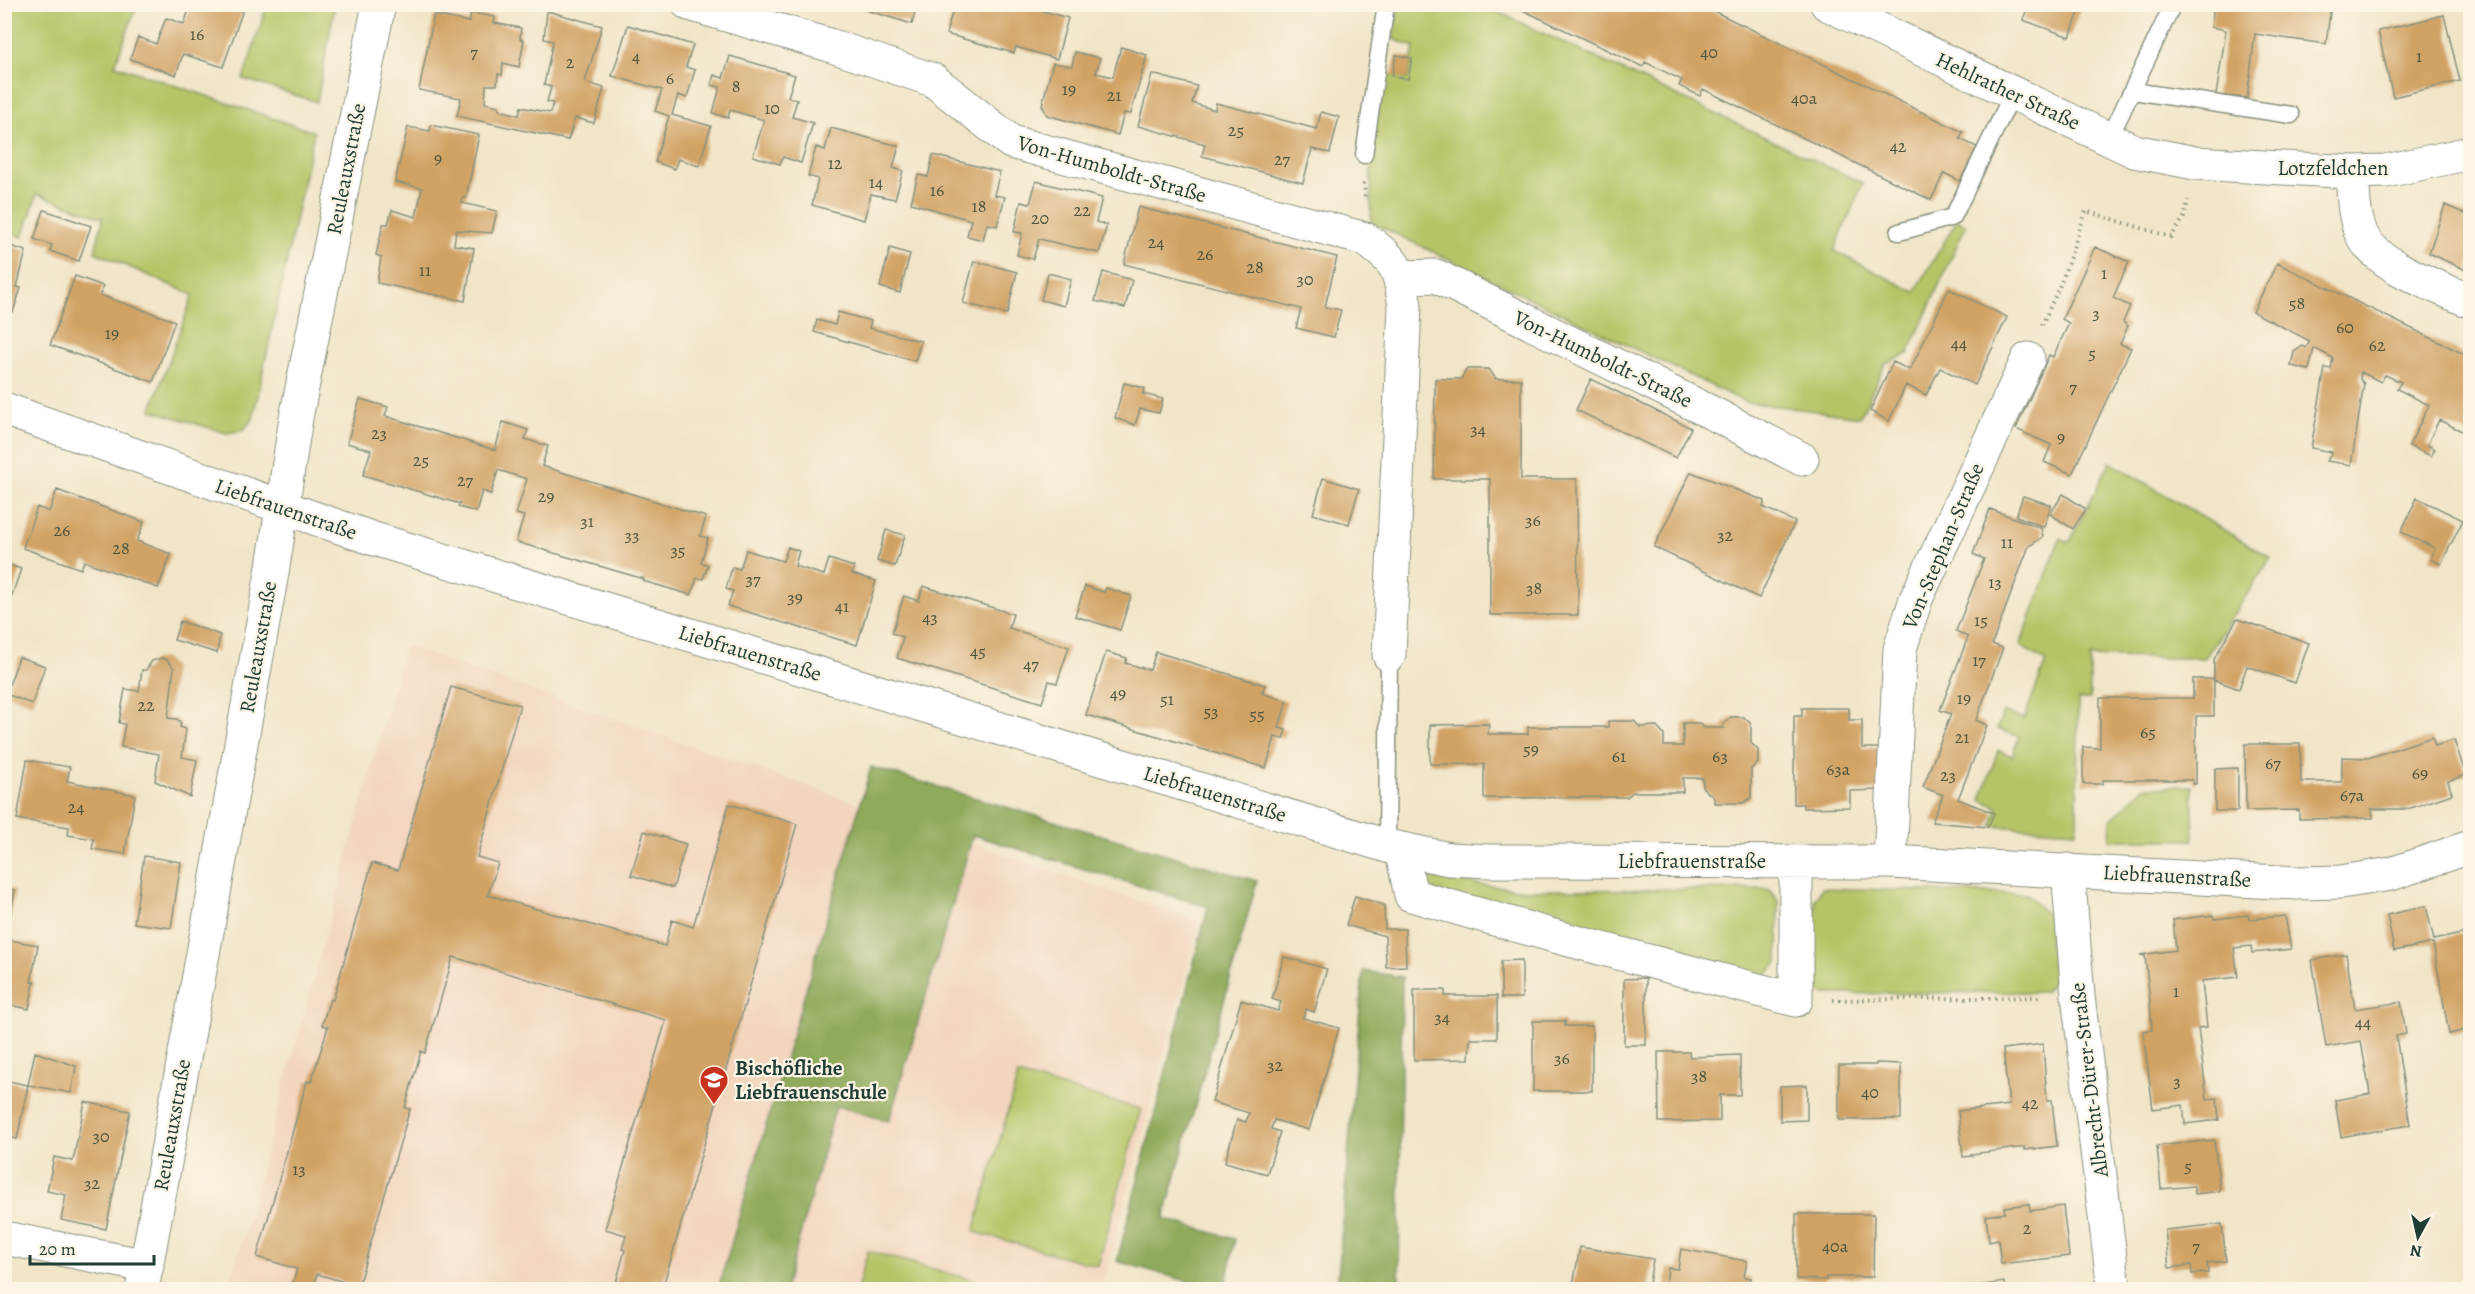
<svg xmlns="http://www.w3.org/2000/svg" width="2475" height="1294" viewBox="0 0 2475 1294" font-family="Alegreya,serif">
<style>
.built{fill:#f2d5bd}
.green{fill:#b5c466;stroke:#6a804d;stroke-width:1.5}
.forest{fill:#90aa5b;stroke:#587448;stroke-width:1.5}
.building{fill:#d0a264}
.lines{fill:none;stroke-linecap:round;stroke-linejoin:round}
.lane-casing{stroke:#88917e;stroke-width:19}
.street-casing{stroke:#88917e;stroke-width:35}
.path{stroke:#88917e;stroke-width:4;stroke-dasharray:1.5 4.5;stroke-linecap:butt}
.lane{stroke:#fff;stroke-width:16}
.street{stroke:#fff;stroke-width:33}
.labels{text-anchor:middle;stroke-width:4.5;stroke-linejoin:round;paint-order:stroke}
.number-label{font-size:18px;fill:#4b5640}
.street-label{font-size:21px;fill:#1f3d34;stroke:#fcf5e5}
.poi-label{font-size:21px;font-weight:bold;fill:#1f3d34;stroke:#fcf5e5;text-anchor:start}
</style>
<rect width="100%" height="100%" fill="#fcf5e5"/>
<filter id="ink" filterUnits="userSpaceOnUse"><feTurbulence type="fractalNoise" baseFrequency=".0167" numOctaves="2"/><feDisplacementMap in="SourceGraphic" scale="12" xChannelSelector="R" yChannelSelector="G"/><feConvolveMatrix kernelMatrix="1 2 1 2 8 2 1 2 1" color-interpolation-filters="sRGB"/></filter>
<filter id="wash" filterUnits="userSpaceOnUse"><feTurbulence type="fractalNoise" baseFrequency=".008" numOctaves="4" result="noise"/><feDisplacementMap in="SourceGraphic" scale="24" xChannelSelector="R" yChannelSelector="G"/><feGaussianBlur stdDeviation="1.35" result="paint"/><feColorMatrix in="noise" values="0 0 0 0 0 0 0 0 0 0 0 0 0 0 0 0 0 1.4 0 .05"/><feComposite in="paint" operator="in"/></filter>
<g filter="url(#wash)">
<rect width="100%" height="100%" fill="#f1e5c8"/>
<path class="built" d="M405,646L1199,922L1102,1289L228,1290Z"/>
<path class="green" d="M5,4L137,5L115,65L314,132L253,419L242,431L226,433L151,410L193,295L95,252L103,218L37,194L23,237L5,231Z
M1481,4L1863,183L1834,251L1915,292L1957,220L1966,225L1908,354L1885,364L1860,417L1745,402L1371,222V154L1383,73L1408,79L1414,47L1393,39L1399,5Z
M267,5H335L317,102L243,79Z
M2110,462L2271,558L2205,658L2090,657V699H2078L2077,831L1992,826L1998,807L1981,800L1998,750L2012,756L2019,737L1997,729L2003,712L2024,719L2046,661L2020,646L2060,538L2069,543Z
M2192,786L2194,840H2110L2111,820L2144,787Z
M1428,878L1525,890L1769,889L1779,902L1778,962L1765,977L1424,889L1421,881Z
M1822,888L2027,894L2047,915L2054,982L2044,992L1823,994L1814,986L1815,900Z
M1018,1075L1141,1109L1098,1266L974,1232Z
M868,1251L1006,1289H857Z"/>
<path class="forest" d="M871,767L1257,881L1164,1219L1235,1239L1225,1289H1214L1117,1261L1208,907L973,835L889,1121L836,1106L785,1289H718Z
M1363,971L1402,977L1399,1289H1337Z"/>
<g id="blocks">
<path class="building" d="M191,4H245L223,67L183,54L176,75L130,59L138,37L156,44L166,18L184,24Z
M846,4H917L912,24Z
M944,4H1045L1043,11L1068,18L1057,59L1016,47L1014,53L946,34L952,13L942,11Z
M1510,4H1699L1963,132L1960,139L1977,147L1960,181L1944,173L1931,200L1703,89L1700,96L1679,86L1682,80L1645,62L1643,67Z
M2008,4H2082L2070,37L2023,20L2026,11Z
M2214,4H2331L2326,44L2255,34L2247,98L2216,95L2226,30L2211,27Z
M547,11L602,26L585,82L604,88L594,123L575,118L568,140L457,116L461,98L419,90L434,15L469,22L471,13L495,17L494,23L521,28L520,39L524,40L519,67L503,63L502,75L498,74L497,85H486L485,103L499,106V110L519,115L521,107L550,113L553,103L547,102L551,87L544,85L553,41L544,39Z
M2444,15L2460,81L2393,97L2378,31Z
M628,25L693,45L686,67L695,70L687,98L678,95L672,115L711,126L699,166L678,159L675,169L655,162L669,116L655,111L662,90L612,76Z
M1121,47L1147,55L1131,114L1124,113L1118,135L1047,115L1042,105L1053,63L1072,66L1075,52L1100,58L1096,73L1113,77Z
M1396,55L1412,58L1408,79L1392,76Z
M730,56L795,75L788,97L797,100L792,117L813,123L801,163L783,157L780,164L753,156L764,120L730,110L728,118L713,113L720,87L711,85L714,75L723,78Z
M1152,74L1197,86L1192,103L1215,110L1216,103L1317,129L1321,112L1339,117L1330,153L1312,149L1303,183L1202,156L1205,144L1138,126Z
M431,125L479,135L466,198H463L462,203L497,211L492,233L456,230L454,245L474,248L465,301L377,283L381,257L376,255L383,224H388L392,210L416,217L422,188L395,182L408,127L430,131Z
M831,128L899,146L893,168L903,171L895,199L871,194L864,220L812,205L818,179L808,176L816,147L825,150Z
M933,155L1000,172L994,195L1005,197L997,226L987,224L983,240L967,236L971,220L911,203L918,175L928,177Z
M1036,181L1102,198L1096,222L1107,225L1099,253L1039,239L1033,259L1017,255L1022,233L1014,232L1021,202L1030,204Z
M2445,205L2470,216V272L2429,253Z
M1138,207L1337,257L1325,307L1341,310L1334,337L1296,328L1301,309L1124,264Z
M44,210L91,226L79,261L50,251L52,245L34,239Z
M4,244L26,251L17,287L21,288L13,312L7,310L5,316Z
M2095,247L2129,262L2113,298L2130,306L2123,322L2128,326L2120,344L2131,348L2072,474L2044,462L2051,445L2016,429L2049,355L2053,357L2069,323L2062,319Z
M890,248L910,254L900,293L880,287Z
M974,261L1017,272L1007,314L963,303Z
M2277,263L2470,357V435L2439,420L2427,445L2435,449L2431,456L2409,446L2429,405L2397,389L2401,382L2385,375L2381,382L2361,372L2360,379L2364,384L2351,465L2327,461L2332,452L2311,448L2325,368L2331,369L2333,358L2314,348L2309,370L2291,366L2294,352L2303,346L2306,348L2310,341L2253,312Z
M1103,272L1132,280L1125,308L1095,301Z
M1048,273L1071,279L1064,306L1041,300Z
M75,276L103,286L100,295L175,321L153,382L50,345Z
M1949,289L2007,317L1975,385L1940,368L1926,395L1906,385L1889,421L1870,411L1893,362L1910,370Z
M838,312L871,321L869,328L921,341L915,361L814,332L817,320L835,325Z
M1467,369H1489L1496,379H1521V479H1577L1578,615H1490V479H1434L1435,379H1461Z
M1591,379L1691,428L1676,458L1576,410Z
M1124,383L1145,388L1143,394L1163,399L1159,413L1140,409L1135,425L1115,418Z
M360,399L388,407L385,416L495,450L503,422L528,430L525,439L548,446L542,466L706,517L700,536L708,538L701,562L708,565L703,579L697,578L691,595L643,581L644,579L516,542L524,516L516,514L527,479L498,470L491,494L482,491L476,512L458,507L460,504L363,475L371,450L347,443Z
M1691,472L1765,501L1763,507L1795,522L1759,598L1654,547Z
M1323,478L1359,489L1349,524L1313,514Z
M57,490L144,522L137,541L171,554L158,588L84,561L81,569L23,548L37,507L49,512Z
M2063,494L2086,509L2073,529L2050,514Z
M2023,496L2051,505L2044,527L2016,516Z
M2417,498L2463,520L2441,564L2430,559L2435,548L2401,532Z
M1990,509L2041,528L2043,537L2029,546L1992,644L2003,648L1976,720L1987,725L1958,799L1994,813L1988,827L1932,822L1943,795L1923,787L1951,714L1940,710L1968,637L1956,631L1984,559L1973,554Z
M886,530L905,535L895,566L877,561Z
M788,547L799,551L795,566L824,575L829,559L854,567L852,574L876,581L857,645L728,606L733,591L726,589L732,567L740,569L746,550L783,561Z
M4,563L21,569L10,601L4,599Z
M923,586L1013,614L1009,628L1069,647L1057,683L1049,681L1042,703L897,658L903,637L892,633L904,596L919,601Z
M1085,586L1104,592L1106,588L1131,596L1120,630L1075,616Z
M2237,619L2309,643L2295,683L2247,666L2239,689L2214,680V716H2196V784H2193V780H2103L2102,784H2083V747L2100,748V698H2193V679H2214V659Z
M180,621L220,635L217,653L174,640Z
M1106,652L1127,658L1125,663L1150,670L1156,652L1265,685L1262,693L1287,701L1279,728L1286,730L1283,739L1275,737L1266,768L1086,715Z
M19,657L45,666L32,704L6,694Z
M162,658L167,660L174,668L168,718L177,719L181,723L180,727L186,729L182,757L197,760L190,797L155,781L159,754L121,747L125,724L119,723L125,689L139,691L142,670H146L152,661Z
M451,687L520,705L477,857L498,863L488,895L665,946L672,920L693,927L729,804L797,824L662,1290H614L625,1250L622,1249L626,1235L605,1229L666,1020L453,957L425,1053L421,1051L405,1108L410,1109L358,1286L317,1274L313,1290H291L297,1269L257,1257L307,1081L311,1082L328,1027L322,1025L330,999L333,1000L372,863L398,870Z
M1802,708H1849V720H1862V748H1881V790L1850,791V807L1803,808V804H1794V716H1802Z
M1731,717H1744L1751,724V743L1758,750V763L1751,769V798L1743,803H1714V798L1703,788V778H1683V792H1633L1627,797L1484,798V764H1430V725L1489,724L1488,734H1528V727H1608V721H1634L1640,727L1656,726L1664,735V746H1683V723H1699L1704,728H1723V725Z
M2432,737L2435,746L2454,740L2466,775L2448,781L2452,794L2408,809H2372L2373,818L2299,819V810L2246,811L2245,744H2300L2301,782H2342V757L2368,758Z
M27,760L70,767L67,781L135,795L125,854L92,849L94,839L68,835L69,827L17,819Z
M2238,768V811H2215V769Z
M644,831L686,844L673,888L631,875Z
M144,856L181,862L171,928L134,923Z
M4,888L15,890L6,938H4Z
M1355,896L1384,905L1385,929H1405L1406,966L1386,967L1385,936L1346,925Z
M2426,906L2434,940L2470,932V1029L2449,1034L2433,943L2394,951L2387,915Z
M2213,915L2214,919L2248,915L2249,919L2285,916L2291,949L2252,953L2251,946L2234,948L2238,977L2202,981L2207,1027L2198,1028L2207,1099L2217,1098L2219,1120L2185,1124L2183,1105L2153,1109L2143,1031L2152,1030L2150,1001L2145,956L2140,955L2176,950L2173,920Z
M4,939L38,945L31,982H34L29,1009L4,1004Z
M2346,954L2355,1009L2401,1002L2406,1034L2396,1036L2410,1125L2341,1137L2335,1100L2370,1094L2361,1041L2326,1047L2312,960Z
M1284,957L1327,969L1314,1012L1306,1009L1303,1018L1339,1028L1309,1130L1274,1120L1271,1129L1280,1132L1267,1174L1225,1162L1237,1119L1246,1122L1249,1113L1212,1102L1241,1000L1278,1011L1281,1002L1272,999Z
M1522,960V998H1501V961Z
M1646,978V1045H1624V979Z
M1414,990H1445V996H1497V1039H1470L1469,1059L1414,1060Z
M1533,1021H1565V1026H1592V1091H1533Z
M2043,1044L2047,1100H2052L2057,1146L2025,1150V1147L1971,1154L1972,1156L1963,1157L1958,1111L2009,1105L2003,1049Z
M35,1052L76,1066L71,1093L28,1085Z
M1658,1052H1689L1690,1057L1740,1055V1095H1720V1121L1659,1122Z
M1876,1063L1901,1064V1119L1839,1120V1065H1876Z
M4,1080L28,1085L17,1139L4,1136Z
M1807,1085V1120L1780,1121V1086Z
M85,1102L130,1111L106,1229L61,1220L66,1195L47,1191L54,1157L73,1161Z
M2214,1140L2220,1191L2195,1194L2194,1186L2161,1189L2157,1146Z
M2029,1204L2030,1211L2063,1206L2069,1256L2001,1264L1998,1240L1989,1242L1986,1216L2005,1213L2004,1207Z
M1796,1214H1874L1873,1277H1826V1280L1796,1279Z
M2222,1224L2226,1261L2207,1263L2208,1273L2192,1274L2191,1265L2169,1268L2165,1230Z
M1580,1247L1653,1259L1648,1290H1572Z
M1681,1249L1747,1261L1744,1277L1751,1278L1749,1290H1665L1668,1268L1678,1269Z
M2004,1282L2005,1290H1970V1287Z"/>
</g>
</g>
<g filter="url(#ink)">
<use href="#blocks" fill-opacity="0" stroke="#88917e" stroke-width="1.5"/>
<g class="lines">
<g class="lane-casing">
<path id="lane" d="M2133,91L2291,115
M2109,139L2173,4
M1364,155L1386,4
M1899,232L1953,217L2013,93
M1387,846L1389,655"/>
</g>
<g class="street-casing">
<path id="street" d="M689,4L829,45L933,80L1011,142L1365,239C1397,262 1399,267 1405,306L1389,655
M1827,4L2134,151L2195,163L2353,172L2386,171L2470,153
M2353,172C2353,193 2353,213 2361,233C2375,266 2439,287 2470,301
M1400,277L1436,276L1716,415L1802,459
M4,409L371,538L1387,846L1449,859L1490,861L1890,862L2297,883L2341,882L2391,874L2470,847
M1401,849L1411,895L1554,936L1796,1000V862
M1890,862L1900,649L1916,599L2028,359
M2068,870L2078,996L2114,1290
M4,1238L147,1266
M142,1290L272,573L296,418L379,4"/>
</g>
<path class="path" d="M1364,183L1365,199
M2042,325L2061,283L2086,211L2171,237L2185,216L2188,200
M1833,1000L2041,997"/>
<use href="#lane" class="lane"/>
<use href="#street" class="street"/>
</g>
</g>
<defs>
<g id="school-pin" transform="scale(1.5)"><path d="M0 17L-7.5 6A9.5 9.5 0 1 1 7.5 6Z" fill="#c8321e" stroke="#fcf5e5"/><path d="M0-5L7-2L0 1L-7-2ZM-4 1L0 2.5L4 1V4Q0 6-4 4Z" fill="#fff"/></g>
</defs>
<g fill-rule="evenodd">
<use href="#school-pin" x="714" y="1080"/>
</g>
<g class="labels">
<g class="number-label">
<text x="197" y="40">16</text>
<text x="474" y="58">7</text>
<text x="1709" y="58">40</text>
<text x="636" y="62">4</text>
<text x="2419" y="62">1</text>
<text x="570" y="68">2</text>
<text x="670" y="84">6</text>
<text x="736" y="92">8</text>
<text x="1069" y="95">19</text>
<text x="1114" y="101">21</text>
<text x="1804" y="104">40a</text>
<text x="772" y="114">10</text>
<text x="1236" y="136">25</text>
<text x="1898" y="152">42</text>
<text x="438" y="164">9</text>
<text x="1282" y="165">27</text>
<text x="835" y="169">12</text>
<text x="876" y="188">14</text>
<text x="937" y="196">16</text>
<text x="979" y="212">18</text>
<text x="1082" y="216">22</text>
<text x="1040" y="224">20</text>
<text x="1156" y="248">24</text>
<text x="1205" y="260">26</text>
<text x="1255" y="273">28</text>
<text x="425" y="276">11</text>
<text x="2104" y="279">1</text>
<text x="1305" y="285">30</text>
<text x="2297" y="309">58</text>
<text x="2096" y="319">3</text>
<text x="2345" y="333">60</text>
<text x="112" y="339">19</text>
<text x="1959" y="349">44</text>
<text x="2377" y="351">62</text>
<text x="2092" y="359">5</text>
<text x="2073" y="393">7</text>
<text x="1478" y="435">34</text>
<text x="379" y="439">23</text>
<text x="2061" y="443">9</text>
<text x="421" y="466">25</text>
<text x="465" y="486">27</text>
<text x="546" y="502">29</text>
<text x="1533" y="526">36</text>
<text x="587" y="527">31</text>
<text x="62" y="536">26</text>
<text x="632" y="541">33</text>
<text x="1725" y="541">32</text>
<text x="2007" y="548">11</text>
<text x="121" y="554">28</text>
<text x="678" y="556">35</text>
<text x="753" y="585">37</text>
<text x="1995" y="588">13</text>
<text x="1534" y="594">38</text>
<text x="795" y="603">39</text>
<text x="842" y="612">41</text>
<text x="930" y="623">43</text>
<text x="1981" y="626">15</text>
<text x="978" y="657">45</text>
<text x="1979" y="666">17</text>
<text x="1031" y="670">47</text>
<text x="1118" y="699">49</text>
<text x="1964" y="704">19</text>
<text x="1167" y="705">51</text>
<text x="146" y="711">22</text>
<text x="1211" y="717">53</text>
<text x="1257" y="720">55</text>
<text x="2148" y="738">65</text>
<text x="1962" y="743">21</text>
<text x="1531" y="755">59</text>
<text x="1619" y="762">61</text>
<text x="1720" y="762">63</text>
<text x="2273" y="769">67</text>
<text x="1838" y="775">63a</text>
<text x="2420" y="779">69</text>
<text x="1948" y="781">23</text>
<text x="2352" y="801">67a</text>
<text x="76" y="813">24</text>
<text x="2176" y="997">1</text>
<text x="1442" y="1023">34</text>
<text x="2363" y="1028">44</text>
<text x="1562" y="1064">36</text>
<text x="1275" y="1071">32</text>
<text x="1699" y="1082">38</text>
<text x="2177" y="1087">3</text>
<text x="1870" y="1098">40</text>
<text x="2030" y="1109">42</text>
<text x="101" y="1142">30</text>
<text x="2188" y="1172">5</text>
<text x="299" y="1175">13</text>
<text x="92" y="1189">32</text>
<text x="2027" y="1234">2</text>
<text x="1835" y="1252">40a</text>
<text x="2196" y="1252">7</text>
</g>
<g class="street-label">
<text transform="translate(2008 91) rotate(25)" y="7">Hehlrather Straße</text>
<text x="2333" y="175">Lotzfeldchen</text>
<text transform="translate(346 169) rotate(-79)" y="7">Reuleauxstraße</text>
<text transform="translate(1112 169) rotate(16)" y="7">Von-Humboldt-Straße</text>
<text transform="translate(1603 359) rotate(26)" y="7">Von-Humboldt-Straße</text>
<text transform="translate(286 509) rotate(19)" y="7">Liebfrauenstraße</text>
<text transform="translate(1943 546) rotate(-67)" y="7">Von-Stephan-Straße</text>
<text transform="translate(258 647) rotate(-80)" y="7">Reuleauxstraße</text>
<text transform="translate(750 653) rotate(17)" y="7">Liebfrauenstraße</text>
<text transform="translate(1215 794) rotate(17)" y="7">Liebfrauenstraße</text>
<text x="1692" y="868">Liebfrauenstraße</text>
<text transform="translate(2177 876) rotate(3)" y="7">Liebfrauenstraße</text>
<text transform="translate(2089 1080) rotate(-97)" y="7">Albrecht-Dürer-Straße</text>
<text transform="translate(172 1125) rotate(-80)" y="7">Reuleauxstraße</text>
</g>
<g class="poi-label">
<text x="735" y="1075">Bischöfliche<tspan x="735" dy="24">Liebfrauenschule</tspan></text>
</g>
</g>
<rect width="2475" height="1294" fill="none" stroke="#fcf5e5" stroke-width="24"/>
<g transform="translate(2418 1237) rotate(188)" stroke="#fcf5e5" stroke-width="4.5" paint-order="stroke">
<path d="M0-4.5L10 22L0 15L-10 22Z" fill="#1f3d34"/>
<text y="-9" font-size="16" font-weight="bold" text-anchor="middle" fill="#1f3d34">N</text>
</g>
<path d="M30 1255v9h124v-9" fill="none" stroke="#1f3d34" stroke-width="3"/>
<text x="39" y="1255" font-size="18" fill="#1f3d34" stroke="#fcf5e5" stroke-width="4.5" paint-order="stroke">20 m</text>
</svg>
